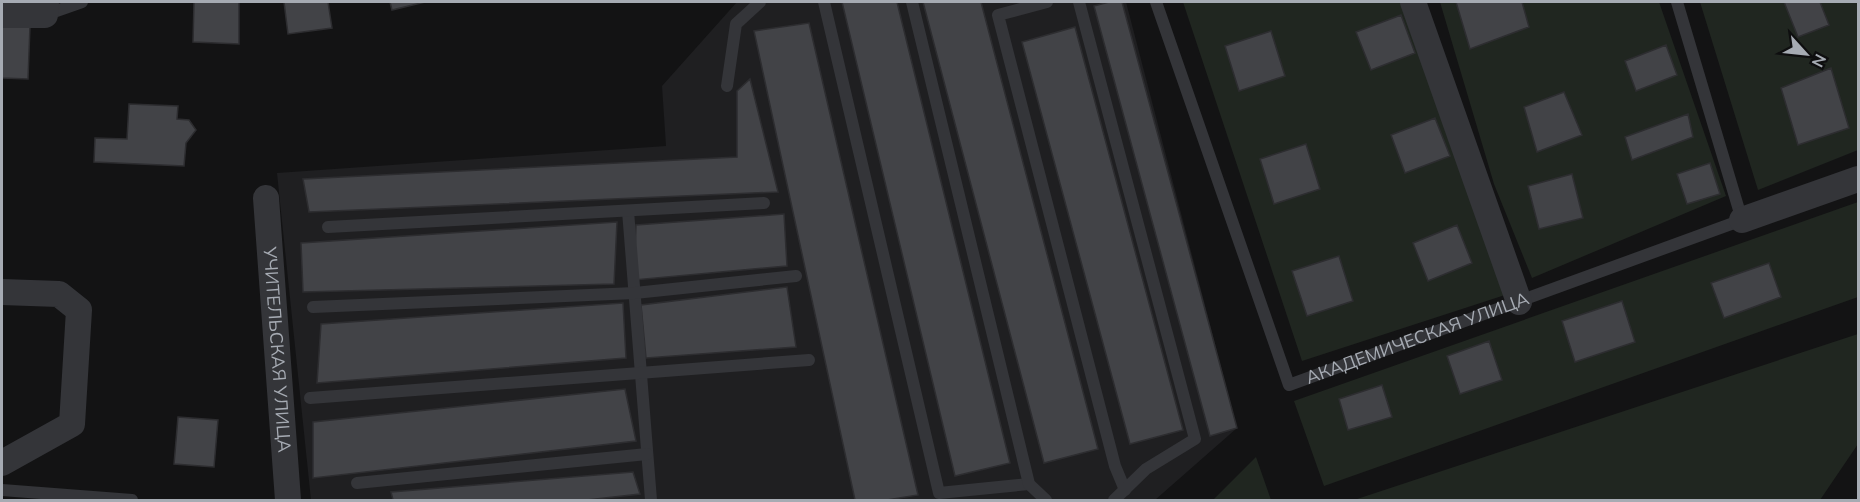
<svg xmlns="http://www.w3.org/2000/svg" width="1860" height="502" viewBox="0 0 1860 502" font-family="Mulish,sans-serif">
<style>
.built{fill:#1f1f21}
.green{fill:#202620}
.building{fill:#424347;stroke:#2d2d30;stroke-width:1.5}
.lines{fill:none;stroke-linecap:round;stroke-linejoin:round}
.lane{stroke:#343539;stroke-width:12}
.street{stroke:#343539;stroke-width:26}
.labels{text-anchor:middle;stroke-width:6;stroke-linejoin:round;paint-order:stroke}
.street-label{font-size:18px;fill:#a6abb3;stroke:#0e0e0f}
</style>
<rect width="100%" height="100%" fill="#131314"/>
<path class="built" d="M737,2H1126L1237,428L1155,500H311L277,173L666,146L662,86Z"/>
<path class="green" d="M1183,2H1401L1505,295L1302,361Z
M1440,2H1659L1726,196L1532,278L1494,184Z
M1700,2H1858V150L1758,190Z
M1858,202V297L1324,486L1294,401Z
M1858,334V444L1820,500H1354Z
M1256,457L1271,500H1213Z"/>
<path class="building" d="M194,2H239V44L193,42Z
M284,2H328L332,28L288,34Z
M390,2H425L392,10Z
M842,2H897L1010,463L955,476Z
M923,2H981L1098,449L1044,463Z
M1109,2H1122L1237,428L1210,436L1094,6Z
M1456,2H1522L1529,27L1470,49Z
M1784,2H1820L1829,25L1798,37Z
M1401,15L1415,53L1371,70L1356,32Z
M809,23L918,495L887,500H855L754,31Z
M2,25L30,26L28,79L2,78Z
M1075,27L1183,430L1130,444L1022,42Z
M1271,31L1285,76L1239,91L1225,46Z
M1666,45L1677,75L1636,91L1625,61Z
M1831,68L1849,128L1798,145L1781,88Z
M750,79L778,192L309,212L303,179L737,157V91Z
M1564,92L1582,135L1537,152L1524,107Z
M129,104L178,106L177,119L189,120L196,130L186,143L184,166L94,162L95,138L127,139Z
M1688,114L1693,137L1632,160L1625,137Z
M1435,118L1450,156L1405,173L1391,135Z
M1306,144L1320,189L1274,204L1260,159Z
M1710,163L1720,194L1687,204L1677,174Z
M1572,174L1583,218L1539,229L1528,186Z
M784,214L787,266L634,280L636,225Z
M617,222L614,284L303,292L301,243Z
M1457,225L1472,263L1428,281L1413,243Z
M1339,256L1353,301L1307,316L1292,271Z
M1769,263L1781,297L1724,318L1711,283Z
M787,287L796,347L646,358L641,305Z
M1622,301L1635,342L1575,362L1562,321Z
M623,303L626,358L317,383L321,324Z
M1489,341L1502,380L1460,394L1447,356Z
M1382,385L1392,417L1348,430L1339,399Z
M625,389L636,441L313,478V422Z
M178,417L218,420L214,467L174,464Z
M633,472L640,494L587,500H393L391,492Z"/>
<g class="lines">
<g class="lane">
<path d="M824,2L939,493L1029,484"/>
<path d="M912,2L1029,484L1046,500"/>
<path d="M1047,2L998,15L1115,466L1125,490"/>
<path d="M1079,2L1195,439L1146,469L1114,500"/>
<path id="s1" d="M1156,2L1289,385L1742,220L1677,2"/>
<path d="M45,15L82,2"/>
<path d="M727,86L736,24L760,2"/>
<path d="M628,211L651,500"/>
<path d="M328,227L764,203"/>
<path d="M313,307L635,293L796,276"/>
<path d="M310,398L809,360"/>
<path d="M357,483L647,454"/>
<path d="M2,490L132,500"/>
</g>
<g class="street">
<path d="M1413,2L1519,302"/>
<path d="M2,15H45L46,2"/>
<path id="s2" d="M266,198L288,500"/>
<path d="M1742,220L1858,179"/>
<path d="M2,292L59,294L79,310L72,424L2,463"/>
</g>
</g>
<g class="labels">
<g class="street-label">
<text dy="6" stroke="none"><textPath href="#s1" startOffset="542">АКАДЕМИЧЕСКАЯ УЛИЦА</textPath></text>
<text dy="6" stroke="none"><textPath href="#s2" startOffset="152">УЧИТЕЛЬСКАЯ УЛИЦА</textPath></text>
</g>
</g>
<rect width="1860" height="502" fill="none" stroke="#a6abb3" stroke-width="6"/>
<g transform="translate(1806 54) rotate(117)" stroke="#0e0e0f" stroke-width="4.5" paint-order="stroke">
<path d="M0-4.5L10 22L0 15L-10 22Z" fill="#a6abb3"/>
<text y="-9" font-size="16" font-weight="bold" text-anchor="middle" fill="#a6abb3">N</text>
</g>
</svg>
